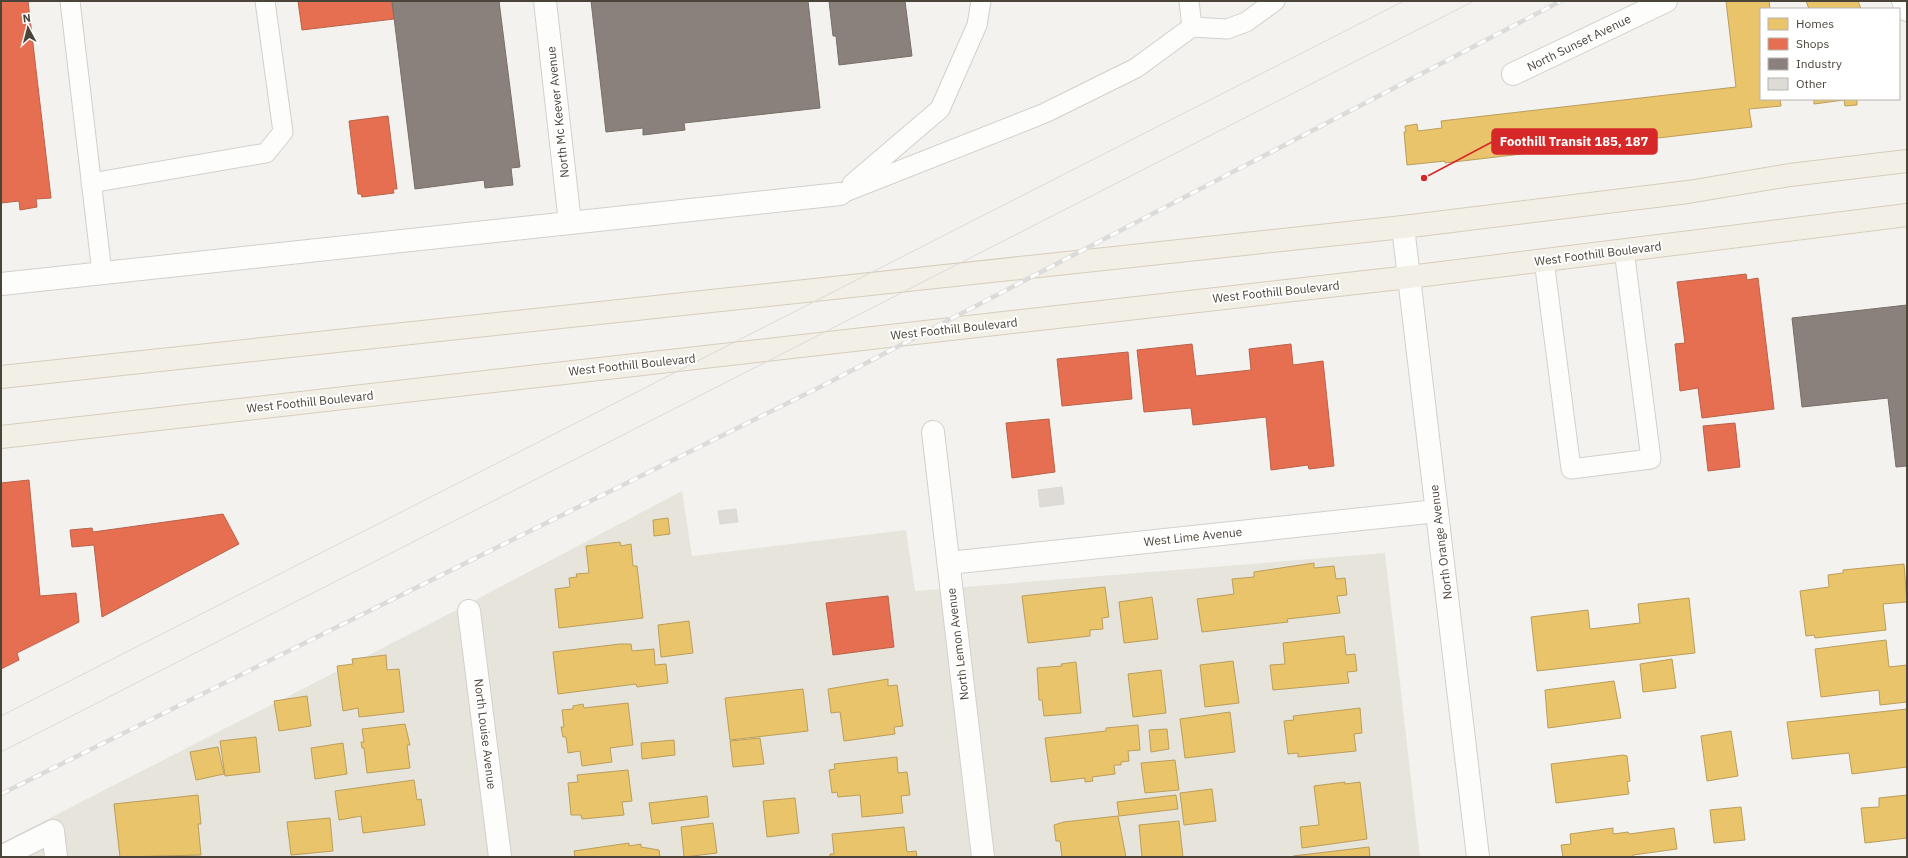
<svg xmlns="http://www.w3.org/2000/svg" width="1908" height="858" viewBox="0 0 1908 858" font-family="'IBM Plex Sans',sans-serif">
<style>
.residential{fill:#e7e4dc}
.homes{fill:#e9c46a;stroke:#ba9e5b}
.shops{fill:#e76f51;stroke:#b8624a}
.industry{fill:#8a817c;stroke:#776f68}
.building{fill:#dedbd6;stroke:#dcd9d4}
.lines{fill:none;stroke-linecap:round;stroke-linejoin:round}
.lane-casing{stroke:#d2d0cb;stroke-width:21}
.street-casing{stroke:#d2d0cb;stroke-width:24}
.primary-casing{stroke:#d6cebb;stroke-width:24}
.lane{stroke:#fdfdfc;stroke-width:19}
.street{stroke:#fdfdfc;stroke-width:22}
.primary{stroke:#f2efe6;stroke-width:22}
.tram{stroke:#dbdbda;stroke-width:1}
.rail-casing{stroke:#dbdbda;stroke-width:4.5}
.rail{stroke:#fff;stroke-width:3;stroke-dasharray:9;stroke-linecap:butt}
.labels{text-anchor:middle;stroke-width:4;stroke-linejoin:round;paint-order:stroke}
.street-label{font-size:12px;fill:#4b4439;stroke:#fff}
.leader{fill:none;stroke:#d62828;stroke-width:1.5}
.callout-dot{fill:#d62828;stroke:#fff;stroke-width:1.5}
.callout{fill:#d62828;stroke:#d62828;stroke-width:1.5}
.callout-label{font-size:13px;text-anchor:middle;font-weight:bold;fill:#fff}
</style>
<rect width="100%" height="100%" fill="#f4f2ee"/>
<path class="residential" d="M682,491L692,556L906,530L915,591L1385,553L1420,857H1V843L445,616Z"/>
<path class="homes" d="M1726,1H1769L1770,9H1761V99H1780L1781,106L1749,109L1752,127L1445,163V161L1407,165L1404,132H1406L1405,126L1417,124L1418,131L1442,128L1441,121L1736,87Z
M1806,1H1858L1861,9H1809Z
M1814,99H1857V105L1845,106L1844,100L1814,104Z
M668,518L670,534L654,536L653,520Z
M620,542L621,546L631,544L633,566H637L643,618L559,628L555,589L570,587L569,578L577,577L576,574L589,573L586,546Z
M1314,563V568L1334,566L1336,579L1345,578L1347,595L1337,596L1340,613L1287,619L1288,622L1202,632L1197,599L1234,594L1232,579L1254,577V572Z
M1904,564L1907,602L1883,604L1886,630L1815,638L1814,635L1806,636L1800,591L1829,587L1828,575L1843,573V570Z
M1105,587L1109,617L1102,618L1103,629L1090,630V636L1028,643L1022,596Z
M1152,597L1158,639L1124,643L1119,602Z
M1689,598L1695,653L1537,671L1531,617L1588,610L1590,629L1640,623L1638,604Z
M689,621L693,653L661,657L658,625Z
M1344,636L1346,655L1355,654L1357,671L1347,672L1349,683L1273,690L1270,665L1285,664L1283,643Z
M1886,640L1889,667L1907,665V702L1880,705L1879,690L1821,697L1815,649Z
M620,644H631L632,651L654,649L655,665L666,664L668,683L637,687L636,684L558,694L553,652Z
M386,655L387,670L399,669L404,712L359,717L358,708L343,711L337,666L353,664L352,659Z
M1672,659L1676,688L1643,692L1640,664Z
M1233,661L1239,703L1205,707L1200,665Z
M1076,662L1081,713L1044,716L1042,700H1039L1037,668L1062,666L1061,664Z
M1161,670L1166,713L1133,717L1128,674Z
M888,679V686L897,685L903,726L894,727L895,734L844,741L840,712L831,713L828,689Z
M1614,681L1621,718L1548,728L1545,690Z
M803,689L808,731L730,740L725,698Z
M307,696L311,726L279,731L274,701Z
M628,703L633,745L610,748L612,762L582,766L580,751L568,753L566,737H563L561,727H564L562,710L573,709V706L583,704L584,708Z
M1360,708L1362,733L1354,734L1356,751L1298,757V753L1288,754L1284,721L1294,720L1293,716Z
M1907,709V767L1852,774L1849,753L1792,759L1787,722Z
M1230,712L1235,752L1185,758L1180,719Z
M405,724L410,745H407L410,768L367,773L364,748H362L361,742H364L362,729Z
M1138,725L1140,750L1128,751L1129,761L1121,762V765H1114L1115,774L1092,777L1093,781L1085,782V778L1051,782L1045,738L1106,731V728Z
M1167,729L1169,749L1151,752L1149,730Z
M1731,731L1738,776L1707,781L1701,736Z
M256,737L260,772L225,776L220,741Z
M760,738L764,764L733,767L730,741Z
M674,740L675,755L642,759L641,743Z
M343,743L347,774L315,779L311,748Z
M218,747L224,774L196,780L190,752Z
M1623,755L1627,756L1630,781L1627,782L1629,794L1556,803L1551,764Z
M897,757L898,773L907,772L910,795L901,796L903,813L862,817L860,795L838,797L837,792L832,793L829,770L835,769L834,764Z
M1175,760L1179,790L1145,793L1141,763Z
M628,770L632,801L622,802L624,815L582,819L581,815H571L568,783L578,782L577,775Z
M414,780L417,800L421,799L425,825L363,833L361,816L339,820L335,791Z
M1345,782V784L1360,782L1367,839L1302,848L1300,827L1319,825L1314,786Z
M1212,789L1216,821L1184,825L1180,793Z
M198,795L201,824H198L201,855L120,857L114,804Z
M1176,795L1178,809L1119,816L1117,802Z
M1907,795V838L1865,843L1861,808L1879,807V798Z
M707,796L709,817L652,824L649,803Z
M795,798L799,833L767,837L763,801Z
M1741,807L1745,840L1714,843L1710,810Z
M1118,816L1126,857H1062L1060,841H1056L1054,825L1064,822Z
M330,818L333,851L291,855L287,822Z
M1179,821L1183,857H1142L1139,825Z
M713,823L717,853L684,857L681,827Z
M904,827L907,852L916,851L917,857H830V854H834L832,834Z
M1613,828V834L1628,832L1629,834L1674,828L1677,849L1633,855V857H1563L1561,845L1571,844L1570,834Z
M629,843V846L641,844V847L659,850L660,857H575L574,851Z
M1369,847L1370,857H1293V856Z"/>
<path class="shops" d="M1,1H28L51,198L36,199L37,207L20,210L19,201L1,203Z
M298,1H392L394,19L302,30Z
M388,116L397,189H393L394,193L362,197L361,194H358L349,121Z
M1746,274L1747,280L1758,278L1774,409L1702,418L1698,388L1680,391L1675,344L1685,343L1677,282Z
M1192,344L1196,376L1251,370L1249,349L1291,344L1293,365L1323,361L1334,466L1309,469L1308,465L1271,470L1266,417L1193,425L1191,408L1144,412L1137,350Z
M1128,352L1132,399L1062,406L1057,359Z
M1049,419L1055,472L1012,478L1006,423Z
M1735,423L1740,467L1708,471L1703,426Z
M29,480L40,596L76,593L79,622L17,653L19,660L1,669V483Z
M223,514L239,544L102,617L94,545L72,547L70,530L92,528L93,532Z
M888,596L894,647L833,655L826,603Z"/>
<path class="industry" d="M392,1H499L520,167L511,168L513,185L485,188L484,180L415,189Z
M591,1H808L820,108L684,123L685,130L643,135V128L606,132Z
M829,1H905L912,56L839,65L836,36H833Z
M1907,305V466L1896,467L1888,398L1802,407L1792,318Z"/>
<path class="building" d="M1062,487L1064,504L1040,507L1038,490Z
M736,509L738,522L720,524L718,511Z"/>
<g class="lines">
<g class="lane-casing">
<path id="lane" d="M70,1L102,273
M1189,1L1192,27
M91,183L266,153L283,132L265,1
M852,184L940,109L977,25L981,1
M840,194L1045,113L1136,68L1192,27L1227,29L1246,22L1275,1
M1544,260L1571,469L1651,459L1624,250"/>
</g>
<g class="street-casing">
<path id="street" d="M545,1L570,223
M1903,1L1907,10
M1513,74L1666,1
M1403,227L1478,857
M1,284L840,194
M933,432L983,857
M949,563L1437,511
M469,611L500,857
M1,857L53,831L56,857"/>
</g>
<g class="primary-casing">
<path id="primary" d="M1,377L1403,227L1688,192L1790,175L1907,161
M1,437L1409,277L1907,215"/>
</g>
<use href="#lane" class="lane"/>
<use href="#street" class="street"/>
<use href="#primary" class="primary"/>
<path class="tram" d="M1,716L1404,1
M1,752L1474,1"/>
<g class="rail-casing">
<path id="rail" d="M1,794L824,385L1561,1"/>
</g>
<use href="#rail" class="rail"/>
</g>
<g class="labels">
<g class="street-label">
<text transform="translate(1579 43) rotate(-26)" y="4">North Sunset Avenue</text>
<text transform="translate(558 112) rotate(-96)" y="4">North Mc Keever Avenue</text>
<text transform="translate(1598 254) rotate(-7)" y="4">West Foothill Boulevard</text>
<text transform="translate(1276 292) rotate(-6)" y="4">West Foothill Boulevard</text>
<text transform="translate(954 329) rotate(-6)" y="4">West Foothill Boulevard</text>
<text transform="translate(632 365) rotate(-6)" y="4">West Foothill Boulevard</text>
<text transform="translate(310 402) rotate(-6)" y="4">West Foothill Boulevard</text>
<text transform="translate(1193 537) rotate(-6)" y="4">West Lime Avenue</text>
<text transform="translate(1441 542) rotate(-97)" y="4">North Orange Avenue</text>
<text transform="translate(958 644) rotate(-97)" y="4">North Lemon Avenue</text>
<text transform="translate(485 734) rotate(83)" y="4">North Louise Avenue</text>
</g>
</g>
<path class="leader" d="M1424 178L1492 142"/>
<circle class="callout-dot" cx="1424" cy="178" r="4"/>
<rect class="callout" x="1492" y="129" width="165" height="25" rx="4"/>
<g class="callout-label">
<text x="1574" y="146">Foothill Transit 185, 187</text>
</g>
<rect width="1908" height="858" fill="none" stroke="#4b4439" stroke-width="4"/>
<rect x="1760" y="8" width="140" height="92" fill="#ffffff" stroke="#b7b4b0"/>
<rect x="1768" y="18" width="20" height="12" fill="#e9c46a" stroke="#b7b4b0"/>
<text x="1796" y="28" font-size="12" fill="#4b4439">Homes</text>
<rect x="1768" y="38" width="20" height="12" fill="#e76f51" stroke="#b7b4b0"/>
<text x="1796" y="48" font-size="12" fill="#4b4439">Shops</text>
<rect x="1768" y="58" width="20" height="12" fill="#8a817c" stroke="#b7b4b0"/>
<text x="1796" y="68" font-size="12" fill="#4b4439">Industry</text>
<rect x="1768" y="78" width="20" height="12" fill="#dedbd6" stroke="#b7b4b0"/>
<text x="1796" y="88" font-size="12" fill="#4b4439">Other</text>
<g transform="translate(28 28) rotate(353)" stroke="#ffffff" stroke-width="3" paint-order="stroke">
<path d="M0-3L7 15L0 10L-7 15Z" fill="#4b4439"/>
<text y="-6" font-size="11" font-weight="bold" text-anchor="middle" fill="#4b4439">N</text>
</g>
</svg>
